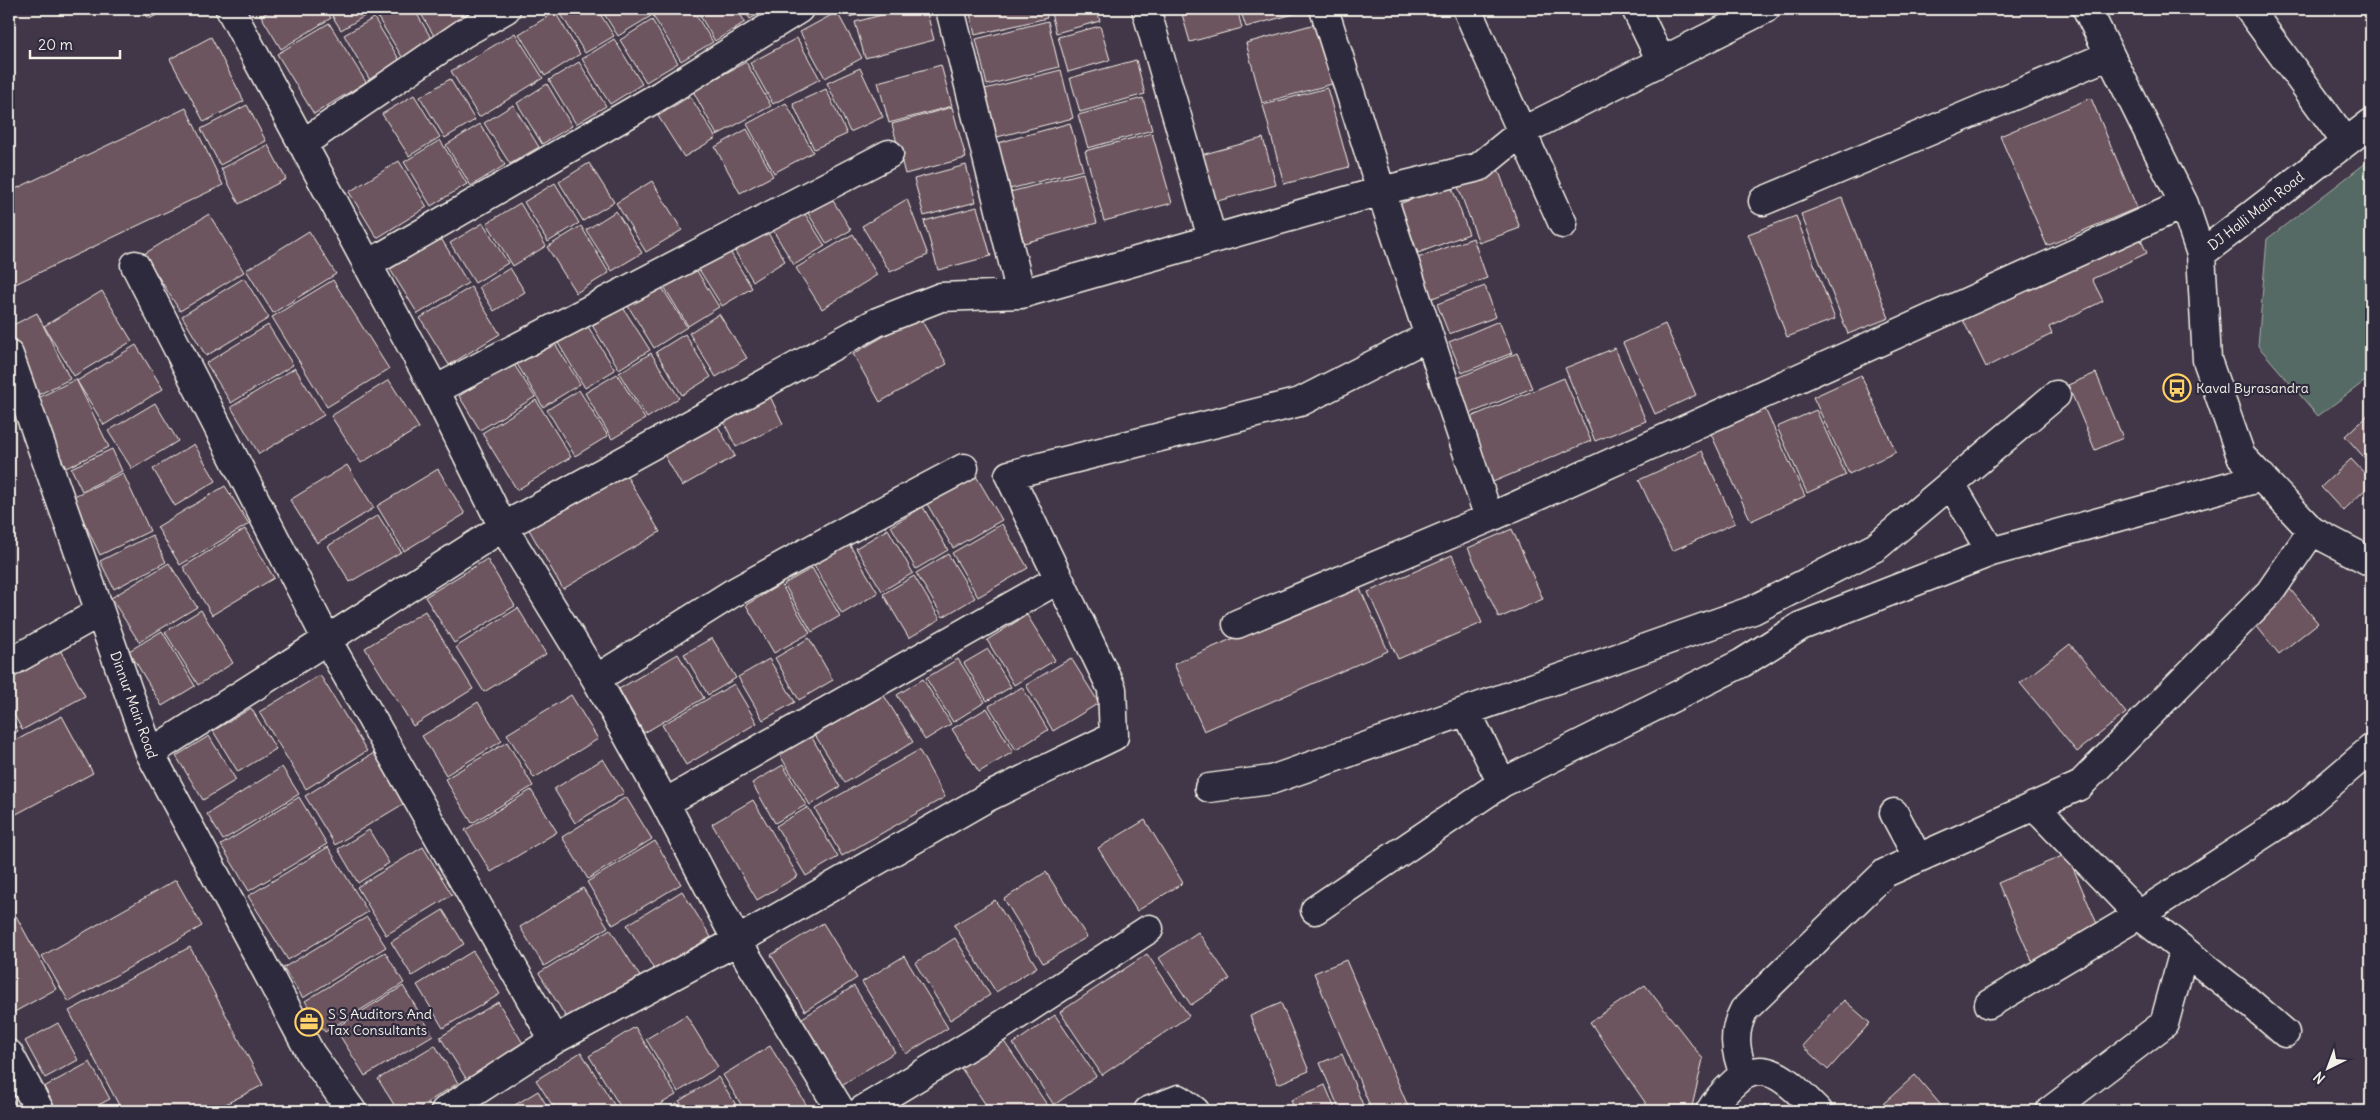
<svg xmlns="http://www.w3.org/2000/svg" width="2380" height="1120" viewBox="0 0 2380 1120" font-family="Delius,sans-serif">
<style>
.green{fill:#566b65;stroke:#a5aea6}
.building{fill:#6d5560;stroke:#f4f1e8}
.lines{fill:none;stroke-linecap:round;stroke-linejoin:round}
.minor-casing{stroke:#f4f1e8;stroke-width:31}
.minor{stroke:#2f2a3d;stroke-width:28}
.labels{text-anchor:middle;stroke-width:4.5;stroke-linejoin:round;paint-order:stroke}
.street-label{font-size:14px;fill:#f4f1e8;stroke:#2f2a3d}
.poi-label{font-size:14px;fill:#f4f1e8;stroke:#2f2a3d;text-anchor:start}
</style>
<rect width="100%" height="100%" fill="#423748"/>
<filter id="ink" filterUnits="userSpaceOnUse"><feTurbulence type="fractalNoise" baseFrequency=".02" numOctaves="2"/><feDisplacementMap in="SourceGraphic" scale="10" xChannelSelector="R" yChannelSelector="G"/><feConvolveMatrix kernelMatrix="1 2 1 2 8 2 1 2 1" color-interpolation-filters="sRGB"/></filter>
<g filter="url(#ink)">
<path class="green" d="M2371,159V380L2369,378L2318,416L2258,346L2267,239Z"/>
<path class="building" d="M56,9H72L59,15Z
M143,9H168L149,19Z
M273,9H325L331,18L281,49L261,16Z
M328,9H371L373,11L341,30Z
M393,9H414L434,43L404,60L378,18Z
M418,9H488L436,39Z
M564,9H597L614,36L585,53L559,11Z
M601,9H646L651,16L618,36Z
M665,9H692L713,42L681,61L653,16Z
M696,9H737L745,22L715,41Z
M743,9H768L750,19Z
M847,9H877L849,17Z
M904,9H926L934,40L865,58L855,22Z
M969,9H1045L1047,18L975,35Z
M1050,9H1097L1100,21L1056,33Z
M1201,9H1237L1242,28L1190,42L1182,14Z
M1240,9H1300L1301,12L1246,27Z
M555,12L580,54L545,76L519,34Z
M837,12L862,58L825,78L800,32Z
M374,18L402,64L371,82L344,35Z
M652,20L678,63L646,82L620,40Z
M1048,21L1059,67L987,85L976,39Z
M329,23L366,82L314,114L277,54Z
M1315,24L1332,84L1262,103L1246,43Z
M1100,26L1110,60L1068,72L1058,37Z
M515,33L543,78L479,117L451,71Z
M211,37L244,101L204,122L170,59Z
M797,38L820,79L773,104L750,63Z
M614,39L642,84L610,104L582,59Z
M1136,60L1145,94L1080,112L1070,78Z
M579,62L606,106L576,124L549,80Z
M746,62L771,106L717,135L693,91Z
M941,65L952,106L889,123L878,82Z
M860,68L883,117L850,132L827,83Z
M1061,70L1073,118L997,137L985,89Z
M450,79L475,120L445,138L420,97Z
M547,84L572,126L542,144L517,103Z
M1327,88L1349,167L1284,184L1263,105Z
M826,89L847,134L814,149L793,104Z
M414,95L440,137L409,156L382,114Z
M690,96L716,138L684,157L658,116Z
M1143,98L1152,130L1088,148L1078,115Z
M2091,98L2137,208L2047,246L2000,136Z
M786,103L813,152L774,173L747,124Z
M247,105L266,141L220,165L201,129Z
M513,105L539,147L510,164L484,123Z
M952,107L966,158L905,174L892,124Z
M186,108L223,185L9,287V192Z
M1070,123L1083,170L1010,189L998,143Z
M480,124L505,165L471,186L446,145Z
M747,129L773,176L740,193L715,147Z
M1152,133L1172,203L1104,221L1085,151Z
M1263,138L1276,185L1214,202L1201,155Z
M440,140L467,184L431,206L404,162Z
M268,145L286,179L239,204L221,169Z
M399,161L427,207L377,238L349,192Z
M589,163L614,202L583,221L559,182Z
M966,165L976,202L924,216L914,179Z
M1498,169L1520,228L1479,243L1457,184Z
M1083,173L1097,223L1024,243L1010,192Z
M652,181L682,230L646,252L616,203Z
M555,183L579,223L548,242L524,202Z
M1451,185L1469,234L1418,253L1399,204Z
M827,191L851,230L827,244L803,205Z
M1842,198L1889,318L1848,334L1801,214Z
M907,199L928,255L890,272L862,226Z
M520,203L546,246L513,266L487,223Z
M977,207L991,256L938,270L924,221Z
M802,209L825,246L794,265L771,227Z
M616,211L642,253L612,271L586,230Z
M209,214L244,272L180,311L144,254Z
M1796,216L1835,319L1787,337L1748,234Z
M483,223L508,263L475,283L450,243Z
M762,223L785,261L753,281L730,243Z
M581,226L609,273L576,293L547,247Z
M309,231L336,274L273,313L246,270Z
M853,234L877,275L822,309L796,268Z
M439,235L468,283L418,314L388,266Z
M2139,236L2147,253L2092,279L2103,301L2049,327L2052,334L1986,367L1963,320Z
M1473,238L1487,278L1427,300L1412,260Z
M726,245L752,288L722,306L695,263Z
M694,266L719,307L688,326L663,285Z
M510,268L525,292L494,311L479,287Z
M244,278L269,318L206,356L182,316Z
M333,280L389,369L327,407L272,317Z
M661,286L687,327L654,348L628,306Z
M1485,286L1496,317L1449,334L1437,304Z
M471,287L500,334L449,365L420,318Z
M102,291L132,341L74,376L44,326Z
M622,306L650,350L619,369L592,325Z
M37,313L70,379L36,396L9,342V327Z
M719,314L747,358L716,377L689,333Z
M919,316L947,364L880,402L853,354Z
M1499,321L1512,353L1462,373L1449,342Z
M1665,324L1696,395L1655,414L1623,343Z
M268,325L293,365L231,403L206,363Z
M587,325L615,370L585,388L558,343Z
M685,334L711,377L682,395L656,352Z
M554,342L580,384L543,407L517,364Z
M136,345L163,389L104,425L77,381Z
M1615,348L1646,421L1595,441L1565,368Z
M651,353L679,398L647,418L619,373Z
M1517,353L1532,388L1469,414L1455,379Z
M513,363L535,397L480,430L459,396Z
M295,368L324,415L259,454L231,407Z
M2096,373L2123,438L2095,450L2068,385Z
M617,374L645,419L612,439L585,393Z
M1861,375L1896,452L1849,474L1813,397Z
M1564,378L1591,441L1493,482L1466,419Z
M76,379L109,447L66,468L32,401Z
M389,380L419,428L361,463L331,416Z
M579,390L608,436L575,456L547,410Z
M769,394L783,424L736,447L722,418Z
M536,400L571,457L517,490L482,433Z
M155,403L178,441L132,469L108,431Z
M1765,409L1805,496L1751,521L1711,434Z
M1816,410L1846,475L1807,493L1777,427Z
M2371,412V465L2345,436Z
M715,421L735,456L682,486L662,451Z
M194,444L216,481L175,506L153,469Z
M112,449L122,471L82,491L71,468Z
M1702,451L1735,523L1672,551L1639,480Z
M2351,459L2371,480V484L2343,511L2321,487Z
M347,465L374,508L317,543L290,500Z
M438,469L465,514L404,551L377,506Z
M623,470L660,532L563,589L527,526Z
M123,473L150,531L100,555L72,497Z
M976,476L1002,520L953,548L927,504Z
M225,486L249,524L180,565L157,527Z
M923,507L948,550L916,569L891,526Z
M378,515L401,552L350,582L328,546Z
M1002,524L1028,568L978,597L952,553Z
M245,529L274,578L212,615L183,567Z
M888,529L913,573L882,591L856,548Z
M1512,529L1543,599L1499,618L1468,548Z
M152,535L166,562L114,589L100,561Z
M848,542L878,593L842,614L813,563Z
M948,554L975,598L943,617L916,573Z
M1452,555L1482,623L1398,659L1368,592Z
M487,559L515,606L454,643L425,597Z
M169,563L197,607L139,642L111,598Z
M812,568L840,616L812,632L784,584Z
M914,576L940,619L909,638L883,594Z
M781,584L810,633L774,653L746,605Z
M1358,584L1388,651L1204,731L1174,664Z
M2290,589L2318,623L2279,654L2251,619Z
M518,608L546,654L484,692L456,647Z
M201,610L233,663L198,685L165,632Z
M425,611L473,689L413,726L365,648Z
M1027,615L1055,660L1014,685L987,640Z
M162,631L195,686L162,706L129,651Z
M712,638L736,678L708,695L684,654Z
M809,638L833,680L799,700L775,658Z
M2070,644L2126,713L2077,752L2020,683Z
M59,648L85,696L22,730L9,705V675Z
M988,649L1011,687L987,701L964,663Z
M678,654L704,698L644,733L619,689Z
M1071,658L1099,703L1053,731L1026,685Z
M769,659L795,702L763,720L738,677Z
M958,659L985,702L953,722L926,678Z
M320,675L367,751L306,789L259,712Z
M923,679L951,724L925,740L897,695Z
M734,684L757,723L686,765L662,725Z
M1022,687L1048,730L1016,750L989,706Z
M883,694L913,742L845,783L815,735Z
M571,695L598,739L534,778L507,734Z
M478,702L502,741L446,775L422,736Z
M251,708L276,749L238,772L213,731Z
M987,708L1013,752L979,772L952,729Z
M9,714L18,731L9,736Z
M62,716L93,773L9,818V744Z
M810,734L840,787L810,805L778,752Z
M209,736L236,780L203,800L176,756Z
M507,742L533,786L472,823L445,779Z
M919,750L945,797L842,856L815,809Z
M374,753L405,803L335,845L305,796Z
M603,759L624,793L575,823L554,789Z
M783,765L806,805L775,823L752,783Z
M282,767L299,794L223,840L207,814Z
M531,790L557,832L491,872L465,830Z
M299,797L327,844L249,891L221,845Z
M626,797L652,839L588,879L562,837Z
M753,800L798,876L757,900L712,824Z
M808,807L838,857L806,876L776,826Z
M1145,820L1183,883L1137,911L1098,848Z
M369,830L389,863L358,883L338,849Z
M655,841L681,884L613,925L587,882Z
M328,847L368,912L288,960L248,896Z
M423,847L452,895L386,935L357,887Z
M2067,854L2101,933L2033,963L1998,883Z
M1046,872L1087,937L1043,963L1004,899Z
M176,880L202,926L69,1002L42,956Z
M583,888L608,927L544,966L520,927Z
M682,891L711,937L655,971L627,925Z
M995,900L1037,967L996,992L954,925Z
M443,910L464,944L412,976L391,942Z
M16,916L56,989L9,1015V920Z
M367,917L386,947L303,998L283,968Z
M823,923L857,978L805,1011L771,955Z
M610,929L641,978L569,1022L539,973Z
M1198,932L1230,979L1191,1005L1159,958Z
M955,938L990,995L950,1020L915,963Z
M190,947L263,1085L212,1111H122L69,1011Z
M473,951L500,994L443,1028L417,985Z
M385,952L404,983L325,1032L305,1001Z
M1147,954L1189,1016L1102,1075L1060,1012Z
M904,956L948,1028L906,1054L862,982Z
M1346,960L1410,1111H1372L1314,973Z
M1645,985L1703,1059L1691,1111H1651L1590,1022Z
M403,986L433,1035L365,1076L335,1028Z
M854,986L895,1052L840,1086L799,1020Z
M1844,1000L1870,1023L1828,1070L1802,1046Z
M498,1002L524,1045L467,1080L440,1037Z
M1281,1003L1309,1071L1278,1084L1250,1016Z
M686,1015L718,1067L678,1092L646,1039Z
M1055,1015L1096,1076L1054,1105L1013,1044Z
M58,1023L78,1060L45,1078L25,1041Z
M635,1027L676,1095L649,1111H623L589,1056Z
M1001,1037L1048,1106L1040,1111H990L959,1065Z
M435,1045L458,1083L414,1111H398L378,1079Z
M770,1046L809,1109L807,1111H745L723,1075Z
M581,1052L618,1111H556L536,1080Z
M1342,1054L1365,1110L1361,1111H1340L1320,1063Z
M90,1062L110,1099L87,1111H57L44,1087Z
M1915,1075L1946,1111H1875Z
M718,1077L740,1111H686L679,1101Z
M1325,1085L1336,1111H1295L1291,1100Z
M538,1091L550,1111H505Z
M9,1093L15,1104L9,1108Z
M677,1103L682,1111H663Z
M1765,1104L1772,1111H1757Z
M111,1105L115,1111H101Z
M18,1106L20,1111H9Z"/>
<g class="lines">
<g class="minor-casing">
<path id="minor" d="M230,9L435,390L503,527L596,679L665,803L737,941L841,1111
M950,9L1021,294
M1146,9L1212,238
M1324,9L1381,191L1489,518
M1467,9L1563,224
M1636,9L1661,61
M2087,9L2184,204L2201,254
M2249,9L2346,142
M2371,123L2201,254L2207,360L2241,456L2312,531L2371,562
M302,144L464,33L506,9
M1763,201L2110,55
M135,265L327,640L554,1040
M367,265L661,95L799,9
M9,355L150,753L311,1054L352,1111
M435,390L889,154
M1951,484L1991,552
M1237,624L1489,518L2184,204
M9,663L100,612
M596,679L731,594L856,525L964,468
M1466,711L1502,783
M150,753L503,527L877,322L941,297L1021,294L1381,191L1479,167L1523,131L1765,9
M1209,788L1271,780L1753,610L1876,547L2056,395
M665,803L1059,579
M2034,806L2139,915L2248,1001L2285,1033
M1894,813L1918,858
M1315,910L1502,783L1742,663L1801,626L1991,552L2262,477
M1989,1004L2139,915L2296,813L2371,749
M9,1054L40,1111
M1744,1074C1735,1051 1732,1032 1744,1010L1885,873L2079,786L2270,592L2312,531
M445,1111L554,1040L737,941L986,798L1114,736L1112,689L1009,475L1300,402L1429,336
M861,1111L990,1033L1149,929
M1148,1111L1179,1099L1195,1111
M1710,1111C1717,1099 1725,1091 1735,1082C1768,1053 1795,1089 1818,1111
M2050,1111L2164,1024L2184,951"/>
</g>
<use href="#minor" class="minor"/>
</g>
</g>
<defs>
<g id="bus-ring" transform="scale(1.4375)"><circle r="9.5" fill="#2f2a3d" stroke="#ffd166" stroke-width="1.5"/><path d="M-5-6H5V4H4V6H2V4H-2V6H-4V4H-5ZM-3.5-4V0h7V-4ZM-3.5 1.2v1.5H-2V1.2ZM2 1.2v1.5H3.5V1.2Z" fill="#ffd166"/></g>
<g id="office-ring" transform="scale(1.4375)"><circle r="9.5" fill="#2f2a3d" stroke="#ffd166" stroke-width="1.5"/><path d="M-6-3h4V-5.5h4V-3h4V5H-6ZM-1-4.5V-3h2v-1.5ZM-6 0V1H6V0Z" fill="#ffd166"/></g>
</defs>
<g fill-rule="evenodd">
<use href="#bus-ring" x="2177" y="388"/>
<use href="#office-ring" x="309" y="1022"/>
</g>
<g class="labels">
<g class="street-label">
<text transform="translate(2256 211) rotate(-38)" y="5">DJ Halli Main Road</text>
<text transform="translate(134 705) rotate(70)" y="5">Dinnur Main Road</text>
</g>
<g class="poi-label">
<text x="2196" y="393">Kaval Byrasandra</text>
<text x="328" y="1019">S S Auditors And<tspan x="328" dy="16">Tax Consultants</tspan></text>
</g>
</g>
<rect width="2380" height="1120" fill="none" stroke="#2f2a3d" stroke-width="30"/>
<rect x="15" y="15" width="2350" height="1090" fill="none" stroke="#f4f1e8" stroke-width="2" filter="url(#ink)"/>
<g transform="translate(2328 1068) rotate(222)" stroke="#2f2a3d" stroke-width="4" paint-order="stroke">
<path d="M0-4L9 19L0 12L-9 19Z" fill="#f4f1e8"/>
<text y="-8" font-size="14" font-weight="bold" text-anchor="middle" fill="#f4f1e8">N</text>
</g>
<path d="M30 50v8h90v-8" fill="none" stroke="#f4f1e8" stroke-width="2.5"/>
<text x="38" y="50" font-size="15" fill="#f4f1e8" stroke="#2f2a3d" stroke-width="4" paint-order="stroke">20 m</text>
</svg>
